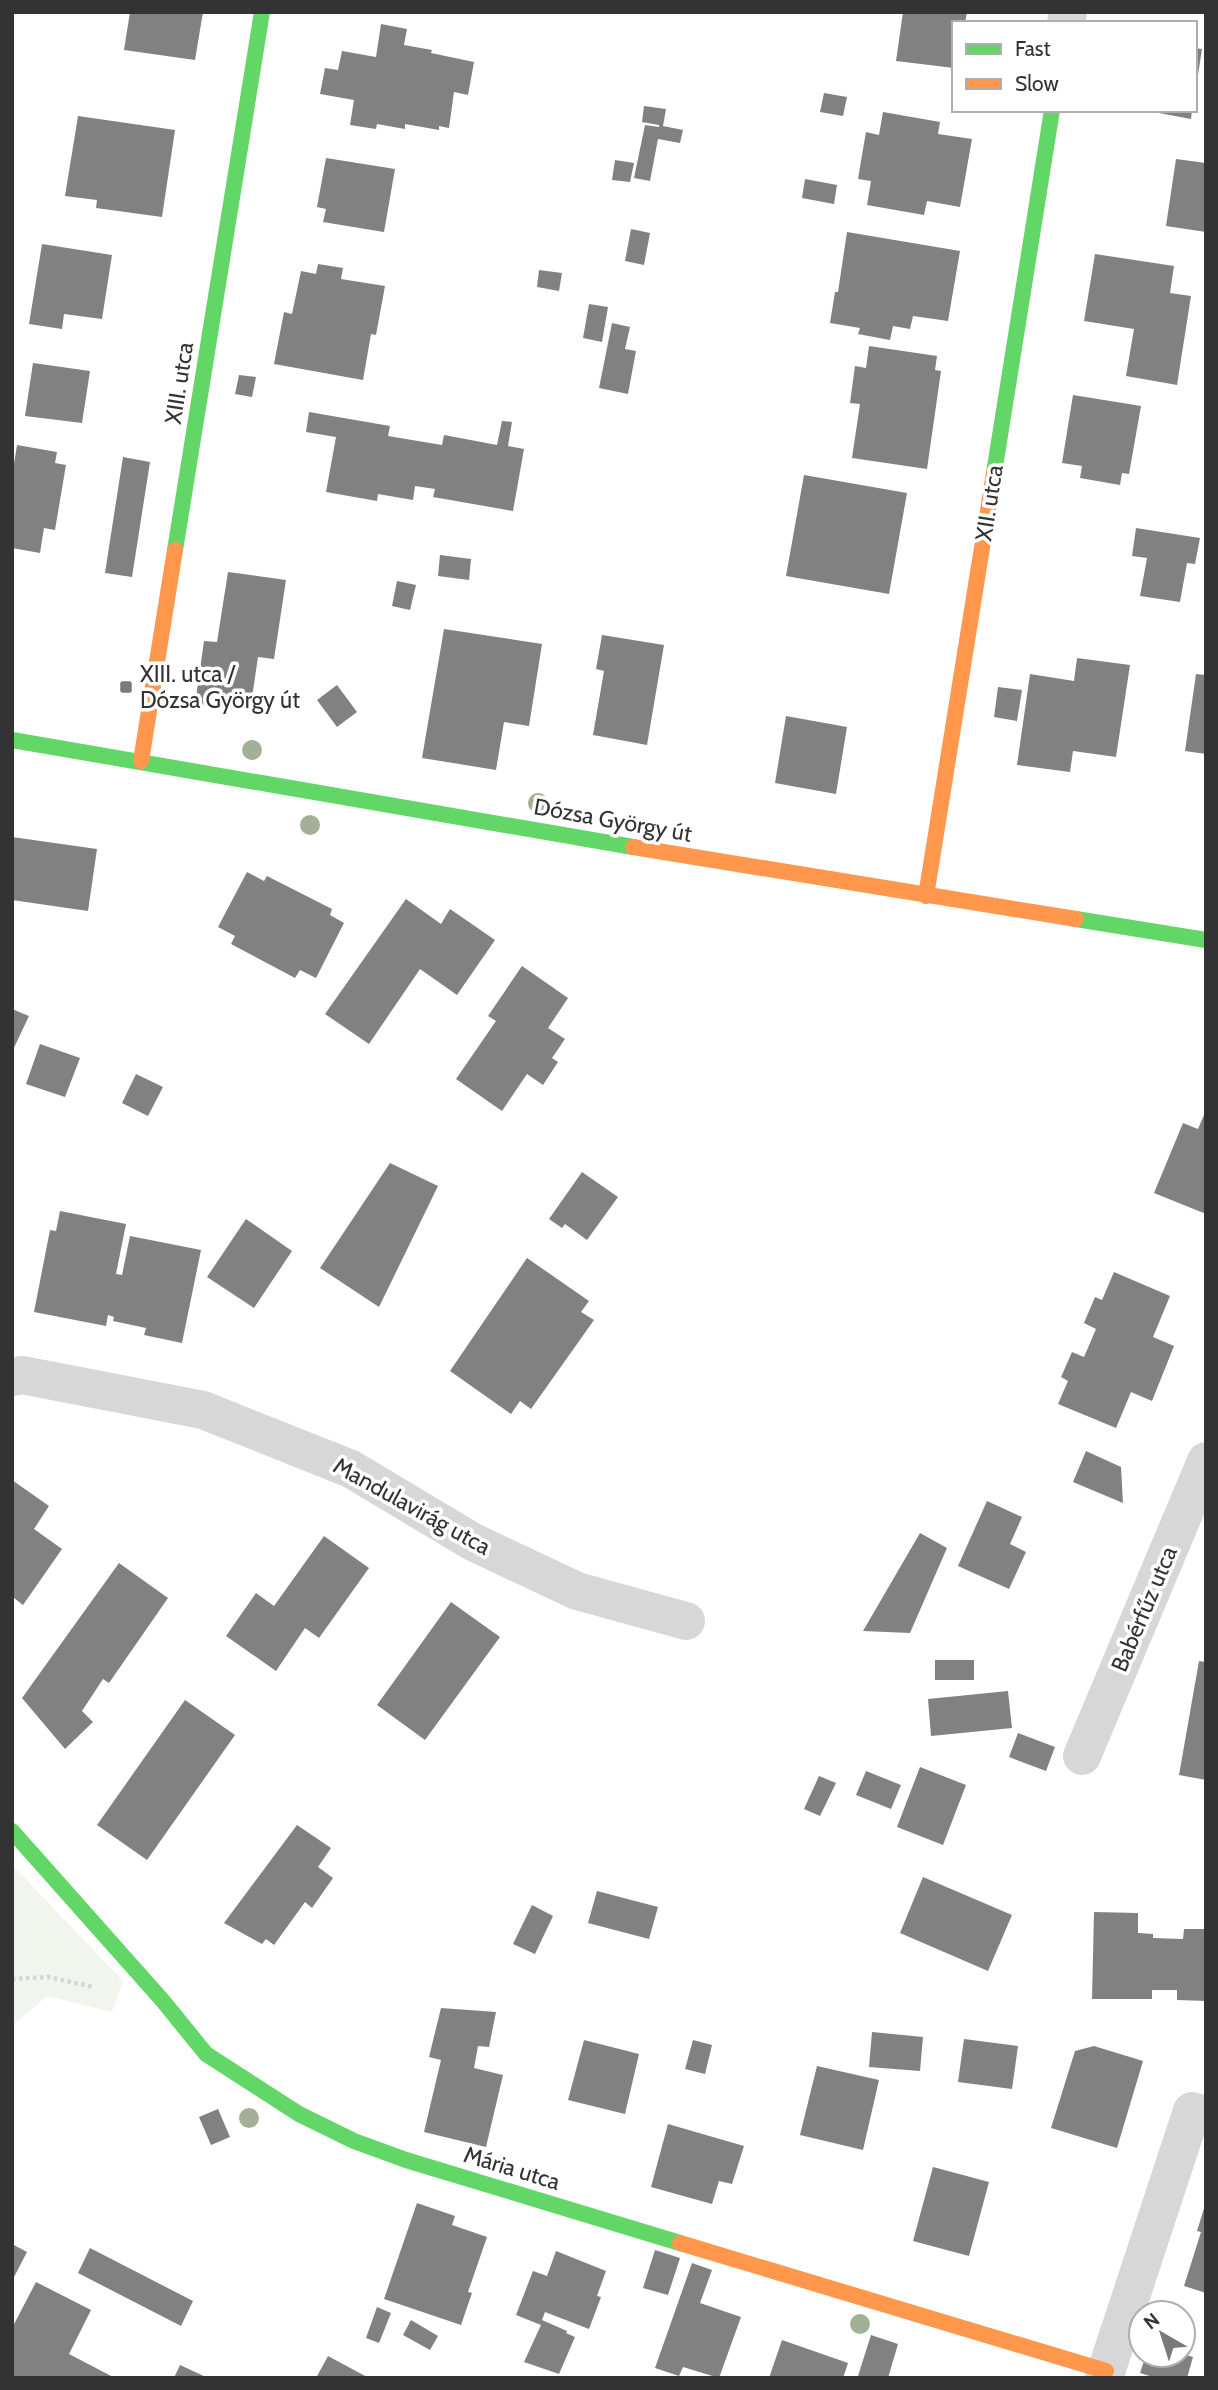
<svg xmlns="http://www.w3.org/2000/svg" width="1218" height="2390" viewBox="0 0 1218 2390" font-family="Cabin,sans-serif">
<style>
.green{fill:#f1f5ed}
.building{fill:#818181}
.lines{fill:none;stroke-linecap:round;stroke-linejoin:round}
.path{stroke:#d6d6d6;stroke-width:4.5;stroke-dasharray:3.5 3.5;stroke-linecap:butt}
.street{stroke:#d7d7d7;stroke-width:38}
.fast{stroke:#63d668;stroke-width:16}
.slow{stroke:#ff974d;stroke-width:16}
.tree{fill:#a2b095}
.poi-dot{fill:#7a7a7a;stroke:#fff;stroke-width:2.5}
.labels{text-anchor:middle;stroke-width:7;stroke-linejoin:round;paint-order:stroke}
.street-label{font-size:23px;fill:#333;stroke:#fff}
.poi-label{font-size:23px;fill:#333;stroke:#fff;text-anchor:start}
</style>
<rect width="100%" height="100%" fill="#fff"/>
<path class="green" d="M12,1865L123,1981L112,2012L47,1996L12,2026Z"/>
<path class="building" d="M130,12H203L195,60L124,50Z
M903,12H967L965,23H954V68L896,61Z
M381,24L407,29L404,45L432,50L431,53L474,62L468,95L454,92L449,128L439,126V130L405,124V129L377,124L376,129L350,125L354,100L320,94L325,68L338,70L342,51L376,57Z
M1195,48L1202,49L1197,81H1195Z
M824,93L847,97L843,116L820,112Z
M644,106L666,109L663,126L683,130L680,143L658,139L650,181L634,178L645,125L659,127V125L642,122Z
M1143,110H1192L1191,119Z
M883,112L940,122L938,134L972,139L960,207L927,201L924,215L867,205L871,181L858,179L862,155L866,132L879,135Z
M78,116L175,130L162,217L96,208L97,200L65,196Z
M326,158L395,169L384,232L323,222L326,209L317,207Z
M1176,159L1206,163V232L1166,226Z
M615,160L634,163L630,182L612,180Z
M805,179L837,185L834,204L802,198Z
M631,229L650,233L644,265L625,261Z
M847,232L960,251L948,321L913,316L910,329L893,326L890,340L858,334L860,328L830,323L835,292H838Z
M42,244L112,255L102,319L64,314L62,329L29,324Z
M1095,254L1174,266L1170,293L1191,296L1177,385L1126,376L1134,329L1084,321Z
M318,264L343,268L341,279L385,286L376,335L371,334L363,380L274,364L284,312L292,314L301,271L316,274Z
M539,270L562,273L559,291L537,287Z
M589,304L608,307L602,342L583,338Z
M612,323L630,327L625,349L636,351L628,394L599,388Z
M869,346L937,356L935,370L941,371L927,469L852,458L860,404L850,403L855,366L866,368Z
M33,363L90,371L82,423L25,416Z
M239,375L256,377L252,397L235,394Z
M1073,395L1141,406L1129,474L1122,473L1120,485L1080,478L1082,466L1062,463Z
M309,412L390,426L388,436L442,445L444,435L497,445L502,421L512,422L508,446L524,449L513,511L433,497L435,489L415,486L413,500L378,494L377,501L326,492L336,437L306,432Z
M17,445L57,452L55,463L66,465L55,530L44,528L40,553L12,548V476Z
M123,457L150,462L132,577L105,573Z
M804,475L907,493L889,594L786,576Z
M1136,528L1200,538L1195,564L1187,563L1180,602L1140,596L1147,558L1132,556Z
M440,555L471,559L469,580L438,576Z
M228,572L286,580L274,659L258,657L250,711L195,704L204,641L217,642Z
M397,581L416,585L410,610L392,606Z
M444,629L542,644L529,726L504,722L496,770L422,758Z
M602,635L664,645L647,745L593,735L604,671L596,669Z
M1077,658L1130,665L1116,757L1073,751L1070,772L1017,765L1030,674L1074,681Z
M1196,674L1206,675V754L1185,751Z
M337,685L357,712L337,727L317,700Z
M998,687L1022,690L1017,721L994,717Z
M786,716L847,727L836,794L775,783Z
M12,837L97,849L88,911L12,900Z
M247,872L264,881L267,876L332,909L330,915L344,923L316,978L300,970L295,978L231,944L235,936L218,927Z
M406,899L441,924L450,909L495,940L457,995L420,969L369,1044L325,1014Z
M522,966L568,998L548,1028L565,1039L552,1058L558,1062L543,1085L527,1074L502,1111L456,1079L496,1021L488,1016Z
M12,1009L29,1016L12,1052Z
M40,1044L80,1058L65,1097L26,1084Z
M136,1074L163,1087L148,1116L122,1103Z
M1206,1110V1214L1154,1193L1183,1123L1198,1129Z
M390,1163L438,1186L379,1307L320,1268Z
M582,1172L618,1197L587,1240L565,1224L562,1228L549,1219Z
M60,1211L126,1224L116,1274L122,1275L130,1236L201,1250L182,1343L144,1335L146,1328L113,1321L114,1317L108,1315L106,1326L34,1312L50,1230L56,1231Z
M246,1219L292,1251L254,1308L207,1277Z
M527,1258L589,1301L581,1312L594,1320L531,1409L520,1401L511,1414L450,1371Z
M1114,1272L1170,1296L1153,1337L1174,1346L1152,1401L1131,1392L1116,1428L1058,1404L1068,1381L1061,1377L1072,1352L1084,1357L1096,1329L1084,1323L1095,1297L1102,1300Z
M1086,1451L1121,1467L1123,1503L1073,1482Z
M12,1480L49,1506L34,1529L62,1549L23,1605L14,1598L12,1601Z
M987,1501L1022,1517L1010,1544L1026,1552L1009,1589L958,1566Z
M920,1533L947,1548L910,1633L863,1631Z
M324,1536L369,1568L319,1638L305,1628L276,1671L226,1636L256,1593L274,1606Z
M119,1563L168,1598L109,1683L103,1679L82,1711L93,1722L65,1749L22,1698Z
M451,1602L500,1637L425,1740L377,1705Z
M935,1660H974V1680H935Z
M1199,1661L1206,1662V1780L1179,1775Z
M1008,1691L1012,1728L931,1736L928,1699Z
M185,1700L235,1735L147,1860L97,1825Z
M1018,1733L1055,1747L1046,1771L1009,1757Z
M920,1767L966,1785L943,1845L897,1827Z
M866,1771L901,1785L891,1809L856,1795Z
M819,1776L836,1783L820,1816L804,1809Z
M297,1825L331,1848L318,1867L333,1878L312,1908L305,1902L274,1945L266,1939L262,1944L224,1923Z
M923,1877L1012,1915L988,1971L900,1933Z
M597,1891L658,1907L649,1939L588,1923Z
M532,1905L553,1916L535,1954L513,1944Z
M1094,1912L1138,1913V1933L1153,1934V1938L1183,1939L1184,1929H1206V2001L1177,2000V1990H1152V1999H1092Z
M441,2008L496,2012L489,2047L478,2046L474,2068L503,2075L486,2147L424,2132L441,2060L429,2057Z
M872,2032L923,2037L920,2071L869,2067Z
M964,2039L1018,2046L1012,2089L958,2082Z
M584,2040L639,2054L625,2114L568,2100Z
M693,2040L712,2045L705,2074L685,2069Z
M1094,2046L1143,2061L1117,2148L1051,2128L1075,2051Z
M817,2066L879,2080L863,2150L800,2135Z
M218,2109L230,2137L211,2145L199,2117Z
M668,2124L744,2146L732,2184L719,2181L712,2204L651,2187Z
M933,2167L989,2182L969,2256L913,2241Z
M417,2203L455,2216L452,2225L487,2237L468,2292L472,2293L461,2325L384,2299Z
M1205,2205L1206,2206V2293L1184,2286L1201,2232L1197,2231Z
M12,2244L27,2252L12,2281Z
M90,2248L193,2301L181,2326L78,2273Z
M655,2250L680,2258L668,2295L643,2288Z
M556,2251L606,2271L597,2296L601,2297L589,2329L545,2312L542,2320L567,2331L566,2333L575,2337L559,2374L524,2362L541,2325L516,2315L533,2271L547,2276Z
M692,2263L712,2270L700,2303L741,2317L719,2378L683,2367L679,2376L655,2368Z
M36,2282L91,2310L69,2354L115,2378H12V2328Z
M377,2307L391,2313L379,2343L366,2338Z
M411,2320L438,2336L430,2350L403,2335Z
M871,2335L898,2344L888,2378L858,2376Z
M782,2340L848,2363L843,2378H769Z
M1183,2354L1193,2357L1187,2378H1156L1140,2373L1146,2355Z
M328,2356L369,2378H316Z
M180,2365L208,2378H174Z"/>
<g class="lines">
<path class="path" d="M12,1979L48,1977L94,1987"/>
<path class="street" d="M1066,23L1068,12
M12,1377L22,1375L203,1410L351,1469L473,1542L577,1591L686,1621
M1082,1756L1206,1461
M1104,2378L1192,2111L1206,2115"/>
<path class="fast" d="M994,473L1052,110
M175,550L262,12
M12,740L633,847
M1076,919L1206,940
M12,1831L163,2001L206,2054L299,2114L354,2141L406,2160L680,2243"/>
<path class="slow" d="M141,761L175,550
M633,847L1076,919
M926,896L994,473
M680,2243L1106,2371"/>
</g>
<g class="tree">
<circle cx="252" cy="750" r="10"/>
<circle cx="538" cy="803" r="10"/>
<circle cx="310" cy="825" r="10"/>
<circle cx="249" cy="2118" r="10"/>
<circle cx="860" cy="2324" r="10"/>
</g>
<rect class="poi-dot" x="119" y="680" width="14" height="14" rx="3.5"/>
<g class="labels">
<g class="street-label">
<text transform="translate(179 383) rotate(-81)" y="8">XIII. utca</text>
<text transform="translate(989 503) rotate(-81)" y="8">XII. utca</text>
<text transform="translate(613 820) rotate(10)" y="8">Dózsa György út</text>
<text transform="translate(412 1506) rotate(29)" y="8">Mandulavirág utca</text>
<text transform="translate(1144 1609) rotate(-67)" y="8">Babérfűz utca</text>
<text transform="translate(512 2168) rotate(17)" y="8">Mária utca</text>
</g>
<g class="poi-label">
<text x="140" y="682">XIII. utca /<tspan x="140" dy="26">Dózsa György út</tspan></text>
</g>
</g>
<rect width="1218" height="2390" fill="none" stroke="#333333" stroke-width="28"/>
<rect x="952" y="21" width="245" height="91" fill="#ffffff" stroke="#adadad" stroke-width="2"/>
<rect x="966" y="44" width="35" height="10" fill="#63d668" stroke="#adadad" stroke-width="2"/>
<text x="1015" y="56" font-size="21" fill="#333333">Fast</text>
<rect x="966" y="79" width="35" height="10" fill="#ff974d" stroke="#adadad" stroke-width="2"/>
<text x="1015" y="91" font-size="21" fill="#333333">Slow</text>
<g transform="translate(1162 2334) rotate(321)"><circle r="33" fill="#ffffff" stroke="#adadad" stroke-width="2"/>
<path d="M0-5L12 26L0 18L-12 26Z" fill="#7a7a7a"/>
<text y="-10" font-size="19" font-weight="bold" text-anchor="middle" fill="#333333">N</text>
</g>
</svg>
